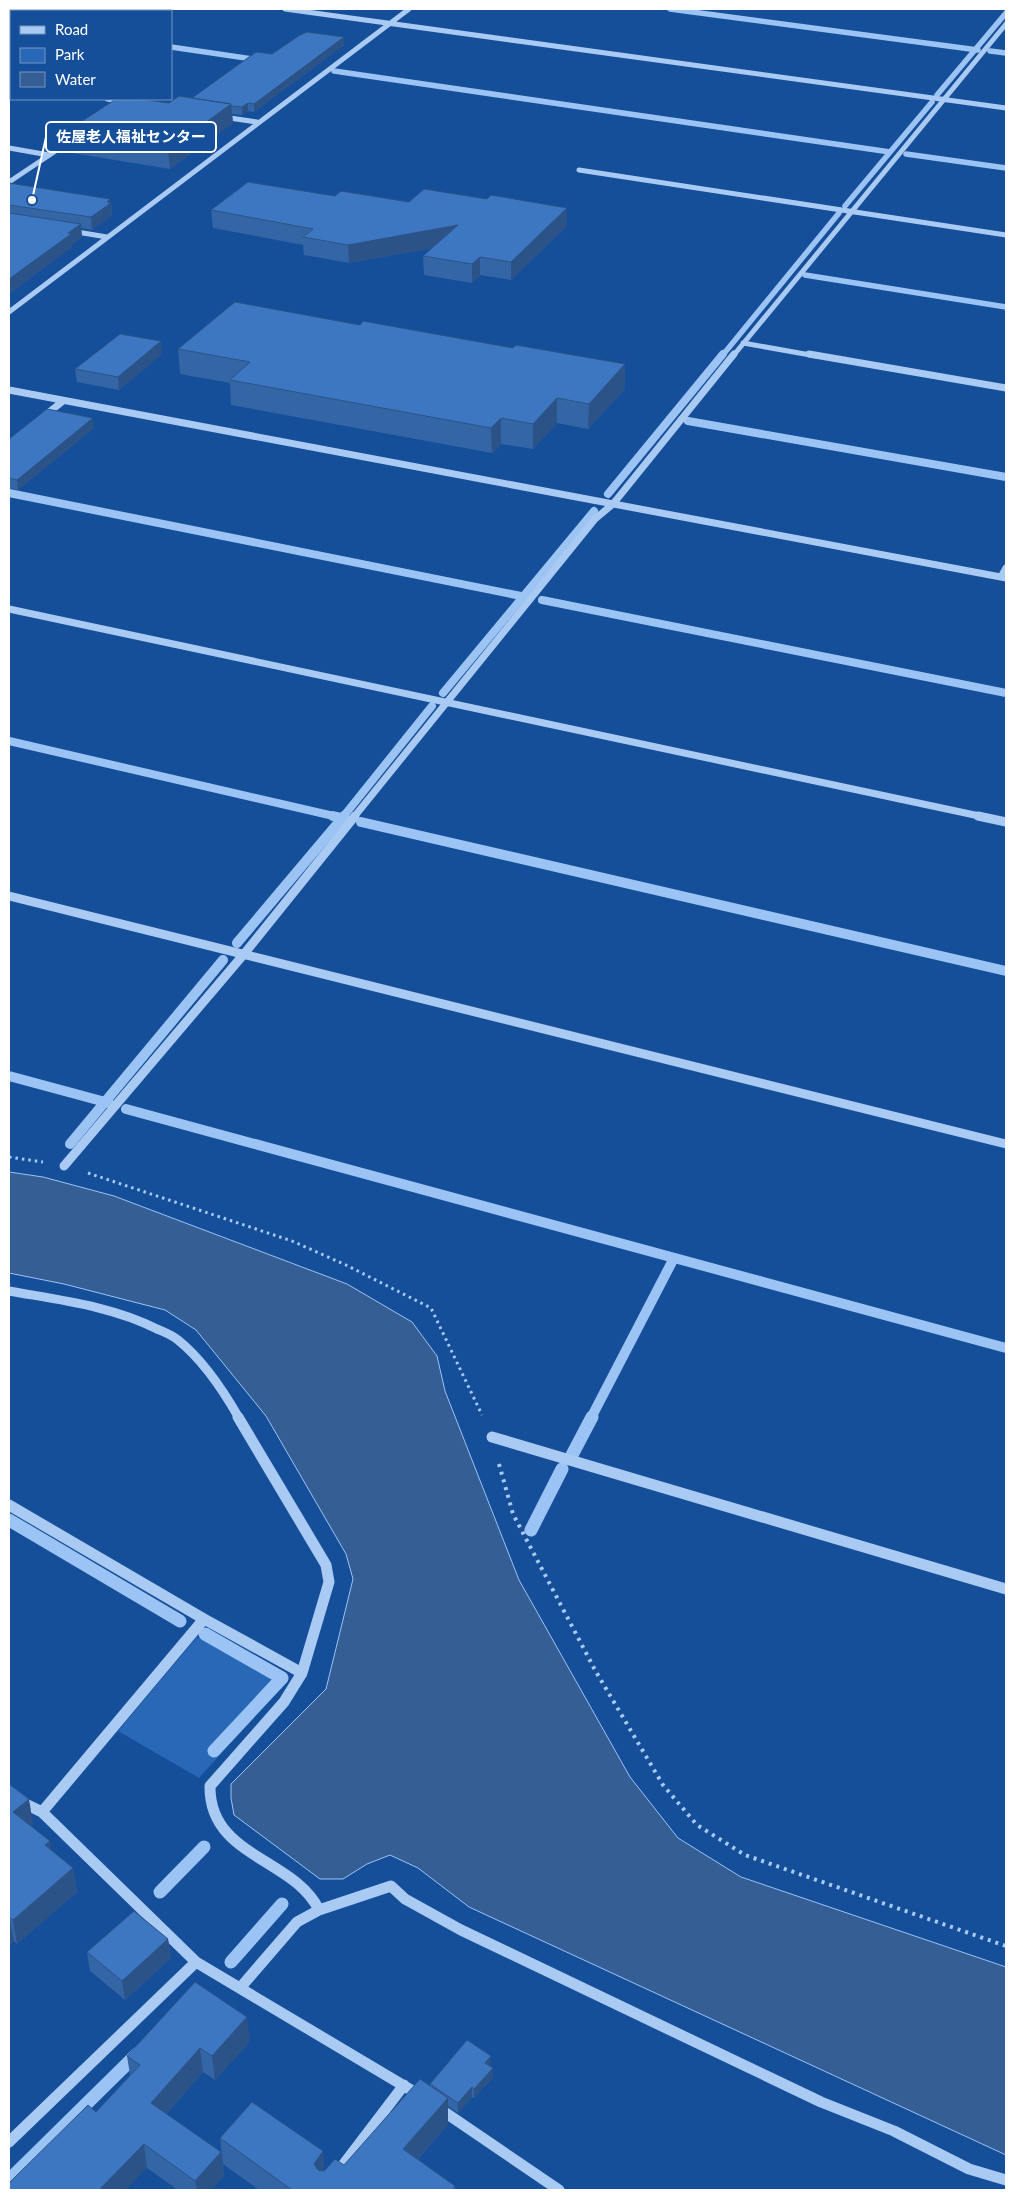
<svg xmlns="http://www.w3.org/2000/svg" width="1015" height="2199" viewBox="0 0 1015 2199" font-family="Lato,'Noto Sans JP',sans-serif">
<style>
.green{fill:#2868b7}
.water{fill:#355e95;stroke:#9bc4f5}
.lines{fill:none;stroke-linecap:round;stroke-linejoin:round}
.stream-far3{stroke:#9bc4f5;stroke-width:5.5}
.stream-far2{stroke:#9bc4f5;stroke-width:8}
.stream-far1{stroke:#9bc4f5;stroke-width:10}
.stream{stroke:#9bc4f5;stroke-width:13}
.path-far1{stroke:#a9caf2;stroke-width:3;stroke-dasharray:2.5 4;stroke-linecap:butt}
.path{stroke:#a9caf2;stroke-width:4;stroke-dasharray:3 5;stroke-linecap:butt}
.minor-far3{stroke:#a9caf2;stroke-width:5}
.minor-far2{stroke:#a9caf2;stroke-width:7}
.minor-far1{stroke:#a9caf2;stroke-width:9}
.minor{stroke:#a9caf2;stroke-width:11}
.wall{fill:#3466a6}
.shaded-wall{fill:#2b5387}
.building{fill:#3d77c1;stroke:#2b5387}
.leader{fill:none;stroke:#fff;stroke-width:2}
.callout-dot{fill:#fff;stroke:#154e99;stroke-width:2}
.callout{fill:#154e99;stroke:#fff;stroke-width:2}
.callout-label{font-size:15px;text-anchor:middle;font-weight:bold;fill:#fff}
</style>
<rect width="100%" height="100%" fill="#154e99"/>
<path class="green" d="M197,1637L269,1677L273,1684L209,1752L218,1757L199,1778L118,1731Z"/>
<path class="water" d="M9,1172L43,1177L114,1196L347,1284L412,1322L437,1356L445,1391L519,1580L630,1777L678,1838L741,1877L1006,1967V2155L469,1907L418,1868L390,1855L367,1864L343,1879H320L234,1815L231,1798V1784L326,1689L353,1579L346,1554L266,1416L196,1330L165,1310L64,1284L9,1273Z"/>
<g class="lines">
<path class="stream-far3" d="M670,9L978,50
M107,11L111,9
M9,23L11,24
M171,47L260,60
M990,51L1006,53
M334,71L890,152
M9,73L11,71
M937,95L1006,13
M906,154L1006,168
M845,206L932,102
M805,275L1006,307
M722,356L839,213"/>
<path class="stream-far2" d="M688,421L1006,477
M9,493L526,597
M608,494L723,354
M542,600L1006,693
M443,693L594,511
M9,741L338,817
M343,817L432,706"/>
<path class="stream-far1" d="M333,816L346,819
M361,822L1006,971
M237,943L344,816
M9,1076L109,1103
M126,1109L1006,1348
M70,1144L223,960
M591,1418L674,1258"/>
<path class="stream" d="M572,1455L592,1417
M9,1520L180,1621
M531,1530L562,1469
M205,1634L282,1678L214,1751
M160,1892L204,1847
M231,1962L282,1904
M9,2180L138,2053"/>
<path class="path-far1" d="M9,1157L43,1162
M88,1173L292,1241L346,1265L431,1308L482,1415"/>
<path class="path" d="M499,1464L513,1514L595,1670L663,1785L697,1825L745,1855L1006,1946"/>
<path class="minor-far3" d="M285,9L1006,108
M9,84H11
M107,99L126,102
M223,117L257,122
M9,148L49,155
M579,170L1006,235
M9,182L75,138
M71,231L107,237
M9,312L409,9
M743,343L816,356
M733,356L1006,24"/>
<path class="minor-far2" d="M809,354L1006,388
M9,390L1006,578
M43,417L63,401
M1001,577L1006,568
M9,609L984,817
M354,817L595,519L613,504L734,354"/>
<path class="minor-far1" d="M978,816L1006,822
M9,896L1006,1144
M64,1166L244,954L355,816
M9,1291C59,1300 112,1306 157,1329C164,1332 172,1335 178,1340C203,1360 223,1390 239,1418"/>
<path class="minor" d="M238,1417L326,1565L329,1582L302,1673
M492,1437L1006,1589
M9,1505L204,1619
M9,1796L42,1812L196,1962L421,2096
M42,1812L204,1619L302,1673L284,1702L210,1786C209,1857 294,1858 319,1910
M240,1988L297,1922L319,1910L391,1886L405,1899L461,1930L821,2102L894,2131L969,2169L1006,2180
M440,2109L559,2190
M9,2142L196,1962
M324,2190L404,2085"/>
</g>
<path class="wall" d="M344,37V45L254,112L248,111L242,115L232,114L233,123L170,169L66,152L64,133L169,103L192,98L272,54Z
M9,183L111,202L112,215L92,230L81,228L82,237L72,244V247L9,294Z
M335,196L409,202L567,208V226L511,280L480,275L472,283L424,275L423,256L433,248L349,263L304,255L303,245L213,228L211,210Z
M178,349L625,389L588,429L557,423L533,449L501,444L492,453L231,405L230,383L180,374Z
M162,354L119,390L77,382L75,369Z
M94,428L18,490L9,488V439Z
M9,1784L33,1824L31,1826L50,1841L51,1850L73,1868L77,1892L17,1944L14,1941L9,1946Z
M168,1939L171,1958L125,2000L90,1971L87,1952Z
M250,2041L215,2080L203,2072L166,2114L221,2152L224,2176L211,2190H178L147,2168L96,2112L130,2075L127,2056Z
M491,2065L490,2066L493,2078L474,2098L472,2097L458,2113L448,2106V2124L418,2159L455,2186V2190H259L223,2164L220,2138L324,2171L344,2165L430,2087V2084Z"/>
<path class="shaded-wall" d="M344,37V45L254,112V104Z
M248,103V111L242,115V107Z
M231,104L233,123L170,169L168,150Z
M110,199L112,215L92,230L91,217Z
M567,208V226L511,280V262Z
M81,224L82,237L72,244V247L9,294V279Z
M458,225L459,243L349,263L348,245Z
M480,257V275L472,283V264Z
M161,341L162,354L119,390L118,377Z
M625,364V389L588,429L589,404Z
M557,398V423L533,449V424Z
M93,418L94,428L18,490L17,480Z
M501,418V444L492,453L491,428Z
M29,1799L33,1824L18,1836L13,1812Z
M50,1841L54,1866L45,1845Z
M73,1868L77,1892L17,1944L13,1920Z
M9,1917L14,1941L9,1946Z
M168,1939L171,1958L125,2000L122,1981Z
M247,2017L250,2041L215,2080L212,2056Z
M200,2048L203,2072L154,2127L151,2103Z
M491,2056V2065L485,2072V2063Z
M493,2068V2078L474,2098V2089Z
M472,2087V2097L458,2113V2103Z
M448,2098V2124L404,2174L403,2149Z
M144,2144L147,2168L126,2190H99Z
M323,2151L325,2177L317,2190L314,2164Z
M221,2152L224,2176L211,2190H197L195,2181Z"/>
<path class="building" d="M307,32L344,37L254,104L248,103L242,107L231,106V104L192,98L256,52L272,54L300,35Z
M179,96L231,104L168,150L64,133L116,99H139L169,103Z
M248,182L335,196L341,191L409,202L424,189L487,199L491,195L567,208L511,262L480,257L472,264L423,256L458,225L348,245L303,237L313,229L211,210Z
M9,183L110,199L107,202L111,203L91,217L9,205Z
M9,213L81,224L68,233L71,234L9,279Z
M235,302L360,325L363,321L513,348L516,345L625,364L589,404L557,398L533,424L501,418L491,428L230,380L250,362L178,349Z
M120,334L161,341L118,377L75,369Z
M47,409L93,418L17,480L9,478V439Z
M9,1784L29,1799L13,1812L50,1841L45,1845L73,1868L13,1920L9,1917Z
M134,1911L168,1939L122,1981L87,1952Z
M195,1982L247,2017L212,2056L200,2048L151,2103L221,2152L195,2181L144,2144L99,2190H9V2183L88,2105L96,2112L140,2065L127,2056Z
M467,2040L491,2056L485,2063L493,2068L474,2089L472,2087L458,2103L430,2084Z
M420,2079L448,2098L403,2149L455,2186L452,2190H292L220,2138L252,2102L323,2151L314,2164L318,2170L324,2171L335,2159L344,2165Z"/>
<path class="leader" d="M32 200L46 137"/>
<circle class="callout-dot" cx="32" cy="200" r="5"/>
<rect class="callout" x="46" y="122" width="170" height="30" rx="5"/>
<g class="callout-label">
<text x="131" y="142">佐屋老人福祉センター</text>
</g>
<rect width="1015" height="2199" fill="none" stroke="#ffffff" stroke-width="20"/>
<rect x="10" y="10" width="162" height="90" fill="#154e99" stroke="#7395c2"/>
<rect x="20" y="26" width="25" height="8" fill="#a9caf2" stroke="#7395c2"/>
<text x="55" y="35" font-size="15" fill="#ffffff">Road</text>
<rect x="20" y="48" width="25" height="15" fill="#2868b7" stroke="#7395c2"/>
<text x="55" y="60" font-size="15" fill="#ffffff">Park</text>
<rect x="20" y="72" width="25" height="15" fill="#355e95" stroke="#7395c2"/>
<text x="55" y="85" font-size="15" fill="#ffffff">Water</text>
</svg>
